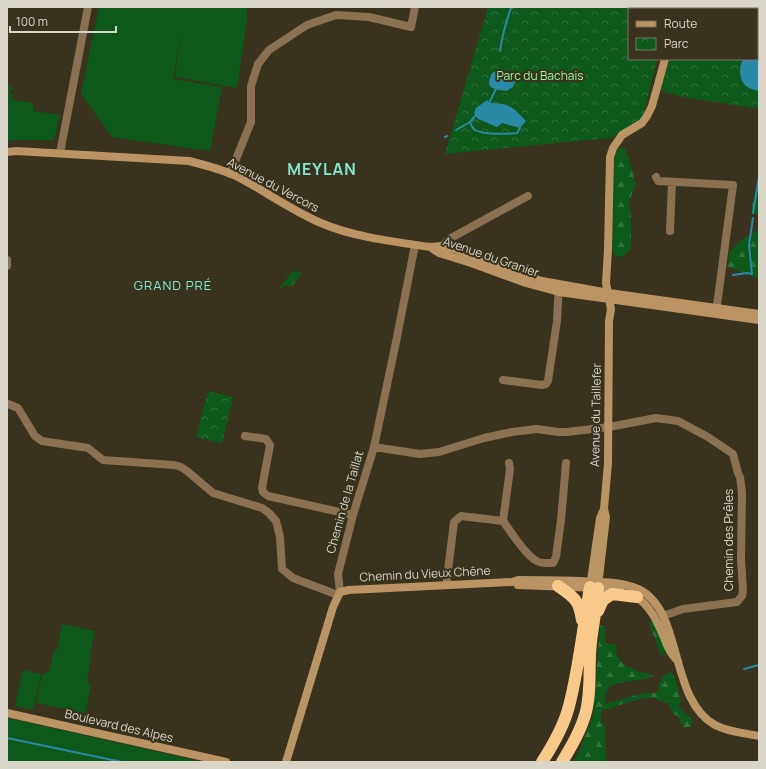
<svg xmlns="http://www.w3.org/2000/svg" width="766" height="769" viewBox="0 0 766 769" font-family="Manrope,sans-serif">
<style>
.green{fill:#0d591b}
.forest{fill:url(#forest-firs)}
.park{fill:url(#park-crowns)}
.water{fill:#2a89a5}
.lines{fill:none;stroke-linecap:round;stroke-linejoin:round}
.stream{stroke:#2a89a5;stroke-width:2}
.street{stroke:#897152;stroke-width:8}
.secondary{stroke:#ba9462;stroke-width:8}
.highway{stroke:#f9c98b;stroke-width:12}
.labels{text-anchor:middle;stroke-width:4;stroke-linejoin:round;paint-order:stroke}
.park-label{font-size:12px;fill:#99f69e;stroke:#38321f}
.street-label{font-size:12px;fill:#d9d5c9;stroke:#38321f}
.neighbourhood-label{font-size:13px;letter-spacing:1px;fill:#84e7d1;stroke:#38321f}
.district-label{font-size:16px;font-weight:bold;letter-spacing:1px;fill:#84e7d1;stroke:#38321f}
</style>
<defs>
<pattern id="forest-firs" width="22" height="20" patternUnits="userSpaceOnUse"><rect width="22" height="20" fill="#0d591b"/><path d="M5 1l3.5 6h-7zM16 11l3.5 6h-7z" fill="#30703b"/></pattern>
<pattern id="park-crowns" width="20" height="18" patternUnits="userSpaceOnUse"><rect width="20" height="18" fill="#0d591b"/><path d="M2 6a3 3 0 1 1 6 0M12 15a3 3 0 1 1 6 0" fill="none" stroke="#30703b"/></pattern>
</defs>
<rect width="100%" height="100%" fill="#38321f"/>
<path class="green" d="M99,7H246L247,19L237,88L175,77L181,31L173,79L222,87L210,151L112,137L81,94Z
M7,83L13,88L9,93L11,95L14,94L15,96L12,97V100L33,103L34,111L60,115L54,140C38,141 23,139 7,141Z
M62,624L95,631L90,656L91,659L87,680L91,686L85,713L36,703L42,675L49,671L54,651L57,649Z
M23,670L41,674L33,710L15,706Z
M7,718L203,762H7Z"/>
<path class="forest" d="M621,147L626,150L636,184L629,201L631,219V249L624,256L615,257L612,248L614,153Z
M759,171V215L751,212Z
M759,229V279L728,267L729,253L740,241Z
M654,620L665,646V653L661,656L649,622Z
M600,626H605V643L617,645L616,653L621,662L627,667L633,668L638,672L648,673L653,676C641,683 613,678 606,692C605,695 605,701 605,704L644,693H656L659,691V684L664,675L672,672L676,681L681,702L678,706L692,719L691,727H683L678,716L672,713L668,703C662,702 658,699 653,698C641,696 615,708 602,710L601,719L605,726L606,762H572L578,754L593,716Z"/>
<path class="park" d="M488,7H674L673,9H629V59H657L643,117L613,137L608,138L445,154Z
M686,7H759V109L678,96L665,92L661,88L670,59H757V9H685Z
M292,271L302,272L292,287L285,285L282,289L280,288Z
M208,391L233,397L222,443L196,437Z"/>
<path class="water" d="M757,53H759V91C755,90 750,89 746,86C739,81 738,65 744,59H757Z
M496,71L501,72C504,79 508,81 515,81L513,87L507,91C493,89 484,89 492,73Z
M487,100L489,103C509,103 513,107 526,121L520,128L502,123L497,127L478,119L474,113L476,108Z"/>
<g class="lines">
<path class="stream" d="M500,51C502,36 506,22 511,8L514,7
M489,103L496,89
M470,122L476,115
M456,130L470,122C471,125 472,128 475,130C484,135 507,134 517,133L520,128
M445,137L447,136
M753,213L759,177
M733,275L747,273L752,274L749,245L753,218
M744,669L759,665
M7,738L122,762"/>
<path class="street" d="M60,153L88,7
M230,174L251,122V86L258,64L269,50L307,25L336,15L369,17L411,27L415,7
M656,177L658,181L733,185L716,313
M670,231L672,182
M440,251L442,246L451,238L528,196
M7,260V266
M503,380L542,385L546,384L548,381L557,321L559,285
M8,404L18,408L35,436L42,441L88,448L103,460L174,465L181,467L187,471L213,493L262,508L269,513L276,521L280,537L282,569L293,578L338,595
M245,436L266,439L270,445L262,488L263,492L268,496L353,515
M374,447L420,454L439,452L484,438L512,432L537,429L558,432H567L609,427L656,418L678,421L708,437L733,454L738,473L740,477L742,493L741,559L743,590L742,596L737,602L683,609L663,616
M503,521C512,533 523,552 535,560C540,564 547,563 553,563L556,557L561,520L566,463
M447,585V578L454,522L461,516L503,521L510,469L509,463
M340,592L338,574L353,515L374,447L396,342L415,245"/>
<path class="secondary" d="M681,9V7
M7,152L16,151L189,161C205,165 221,169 236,176C265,191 291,210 321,223C353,237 396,242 430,247L442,246L457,250L513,272L542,281L609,293L759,314
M430,247L439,253L471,263L526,283L559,292L759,320
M518,585L598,588L620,591
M598,586L606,517L604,509
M590,587L600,518L604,509L608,463L609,321L611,309L606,283L608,249L610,157L613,148L622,135L642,123L647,116L652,106L665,59
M633,595C650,604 658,623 665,640C668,648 671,655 678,661
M7,713L226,762
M286,762L333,607L340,592L349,590L512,582L518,580C538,580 558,580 579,581C598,582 620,581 638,589C684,610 668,699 715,725C728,732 745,733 759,736"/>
<path class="highway" d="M558,586C574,597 579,600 582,620
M598,611L603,600L612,594L637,597
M542,762C553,745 564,726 569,706C579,668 583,627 590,587
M562,762C571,747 580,732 585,715C592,692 588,667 591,642C593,624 597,606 598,588"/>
</g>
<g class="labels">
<g class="park-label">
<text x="540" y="80">Parc du Bachais</text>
</g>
<g class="street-label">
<text transform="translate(273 185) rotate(28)" y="4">Avenue du Vercors</text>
<text transform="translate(491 257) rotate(19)" y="4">Avenue du Granier</text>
<text transform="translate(596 415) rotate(-89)" y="4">Avenue du Taillefer</text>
<text transform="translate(345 502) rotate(-74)" y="4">Chemin de la Taillat</text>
<text transform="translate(729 540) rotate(-90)" y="4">Chemin des Prêles</text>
<text transform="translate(425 574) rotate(-3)" y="4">Chemin du Vieux Chêne</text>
<text transform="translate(119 726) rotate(13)" y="4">Boulevard des Alpes</text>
</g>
<g class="neighbourhood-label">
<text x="173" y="290">GRAND PRÉ</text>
</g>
<g class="district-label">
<text x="322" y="175">MEYLAN</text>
</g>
</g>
<rect width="766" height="769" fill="none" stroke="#d9d5c9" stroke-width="16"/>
<rect x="628" y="8" width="130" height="52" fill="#38321f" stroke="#787363"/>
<rect x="636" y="21" width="20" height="6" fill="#ba9462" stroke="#787363"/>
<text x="664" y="28" font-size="12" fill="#d9d5c9">Route</text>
<rect x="636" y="38" width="20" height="12" fill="url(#park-crowns)" stroke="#787363"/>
<text x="664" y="48" font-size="12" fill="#d9d5c9">Parc</text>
<path d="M10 26v6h106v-6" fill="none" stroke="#d9d5c9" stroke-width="2"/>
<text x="16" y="26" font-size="12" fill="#d9d5c9" stroke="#38321f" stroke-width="3" paint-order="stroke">100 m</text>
</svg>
